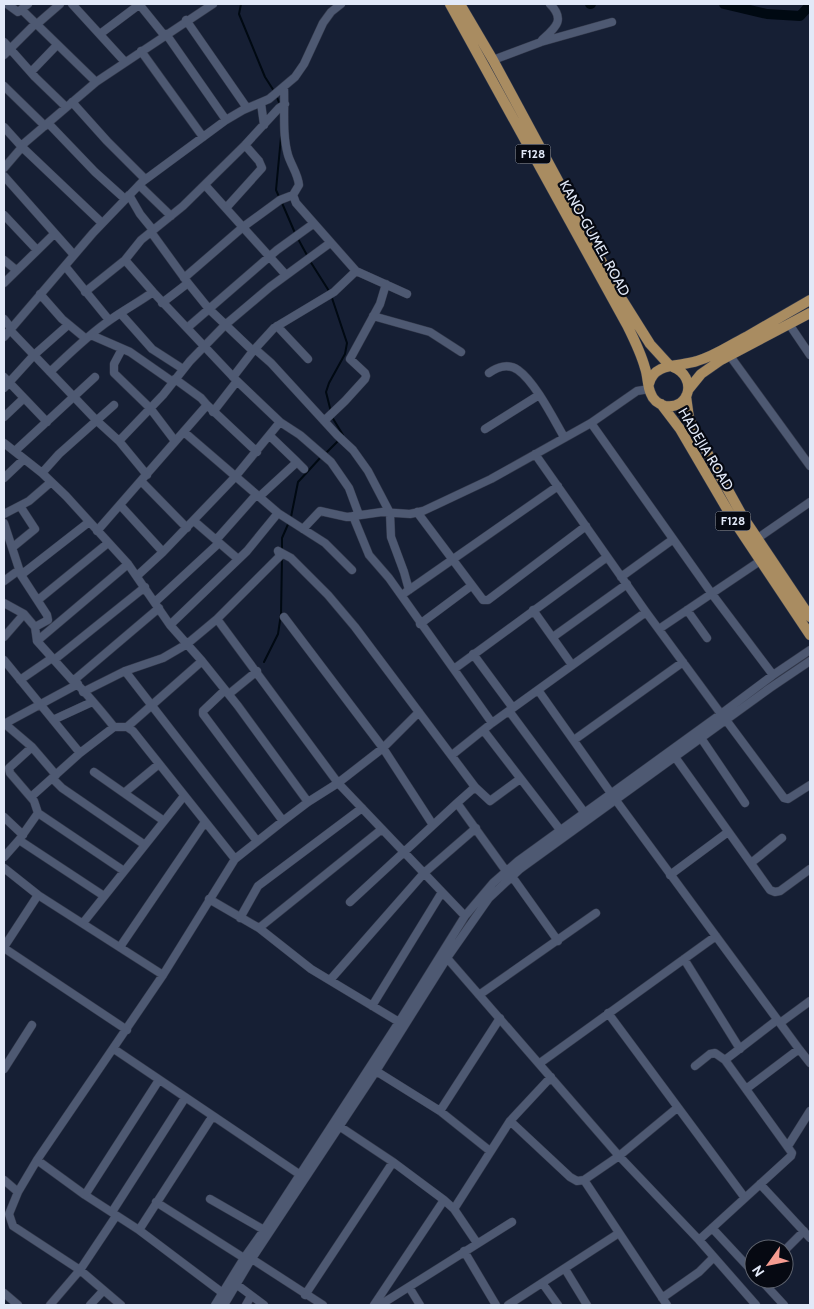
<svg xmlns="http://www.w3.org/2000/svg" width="814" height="1309" viewBox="0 0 814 1309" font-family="Cabin,sans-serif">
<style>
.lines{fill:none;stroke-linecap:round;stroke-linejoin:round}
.stream{stroke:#000912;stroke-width:2}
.river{stroke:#000912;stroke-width:10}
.minor-casing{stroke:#343a4c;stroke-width:9}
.major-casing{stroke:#343a4c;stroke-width:11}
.minor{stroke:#4e5972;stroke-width:8}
.major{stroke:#a98c61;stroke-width:10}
.labels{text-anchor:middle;stroke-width:4.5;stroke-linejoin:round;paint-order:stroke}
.shield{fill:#060912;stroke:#a0a6b3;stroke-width:1}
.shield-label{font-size:12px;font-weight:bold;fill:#e2e9f8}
.street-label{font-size:14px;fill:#e2e9f8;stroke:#060912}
</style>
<rect width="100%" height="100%" fill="#161f34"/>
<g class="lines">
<path class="stream" d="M241,4L239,14L265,77L274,91
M276,95L280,105
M280,199L276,190L281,137
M282,203L295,233
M297,237L308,257
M310,261L329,291
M331,412L326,392L329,383L345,354L347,343L331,295
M332,417L343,435L342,436
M325,454L339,440
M291,517L298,482L321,457
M282,551V538L289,522
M264,662L278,634L281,614L282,558"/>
<path class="river" d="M590,4H591
M724,4L767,14L800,16L810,5"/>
<g class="minor-casing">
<path id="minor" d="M7,4L18,12L28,4
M72,4L125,62
M139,4L164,35
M22,10L96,82
M186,20L247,108
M37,24L60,4
M100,34L140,4
M166,34L226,120
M542,40C555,28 566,20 550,4
M4,42L35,77L66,107
M141,51L203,137
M4,55L36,23
M493,60L541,42L612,22
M31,72L57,45
M4,86L45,126
M72,102L107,141L145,179
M261,103L264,125
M48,123L95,172L125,199
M4,127L22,147L102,223
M21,146L96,82L213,4
M4,168L22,147
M4,176L74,255
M139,185L171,216
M205,185L286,275
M129,195L140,214L153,230
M293,195L296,203L356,271L407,294
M226,208L262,168L259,161L245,145
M4,215L37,250
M151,232L188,283L209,309L253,351
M4,260L16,270
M125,260L153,292L237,381L280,422L300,435L331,462L349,488L359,515
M65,266L109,320
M184,278L243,227L280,200L293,195L299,185C298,174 291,165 288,155C282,134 285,109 284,87
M4,283L54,234
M85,292L125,260L141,240L183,206L245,145L279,108L285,104
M40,294L62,319L85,338
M162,303L188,283
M121,314L152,349L183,369
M373,316L430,332L461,352
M4,319L11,328
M789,324L810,355
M277,326L308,359
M187,328L277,250L313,224
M10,330L96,420L119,441L147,475
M91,335L130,352L173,382
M4,337L93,233L142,182L226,120L243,110L269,99L295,77L304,64L323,23L331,12L341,4
M122,349L114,364V373L150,408L175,441
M255,349L271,363L337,435L353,450L368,471L390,513L391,537L404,572L409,590
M730,356L810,466
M50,372C69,354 88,335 110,320C124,310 139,302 153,292
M489,373C497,367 508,363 518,370C535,382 553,418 564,437
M4,377L47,422
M233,377L253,351L274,328L334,292L356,271
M175,379L201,398L207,405L257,452
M4,388L34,355L68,325
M213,412L237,381
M4,417L24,398
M324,421L345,401L365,379L366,376L365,373L350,359L380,304L386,284
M591,423L712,594L773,675
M485,429L539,395
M184,432L278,513L325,543L352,570
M119,441L163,395L190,361L225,325L270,287L330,243
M4,443L42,473L66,496L128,564L170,625L202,661L238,706L308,802
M15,451L95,377
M535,454L646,612L721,714
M297,462L304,469
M42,473L59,454L114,405
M4,478L24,459
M141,481L187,528
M259,497L297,462L270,436
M120,505L163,552
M417,512L483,600H488L586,526
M4,514L29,501L51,482
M353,516L369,555L389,578L492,723
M194,521L238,559
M4,523L21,575L47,615L48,620L35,627
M303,529L320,511L347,517L382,512L410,514L423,511L491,479L591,423L637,391L649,389
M97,531L207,405
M758,538L810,502
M216,540L256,495
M13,547L35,529L20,506
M278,551L291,558L328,595L355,627L475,787L457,803L506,871
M21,575L89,522
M137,576L163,552L235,477L280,422
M621,577L672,540
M4,581L19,570
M406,592L558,486
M38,600L108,543
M155,602L219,543
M4,603L24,614L35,627L37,641L73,681C79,684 107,718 114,727
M533,610L572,665
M687,610L707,638
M284,617L383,748L433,825
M217,619L338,783L465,916
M420,624L471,586
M170,625L247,551L278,513
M659,629L760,561
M4,637L24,614
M553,637L627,584
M37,641L128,564
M473,654L513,708
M4,660L80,753
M54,660L145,587
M454,669L607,557
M125,671L257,841
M20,680L52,658
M73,681L159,608
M225,690L203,711V714L283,821
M538,690L615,799L799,1049L810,1063
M83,692L125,671L163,658L187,644L217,619L280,556L278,551
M229,694L257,671
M509,711L584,812
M53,720L92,702
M726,720L784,798L788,799L810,785
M4,724L78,684
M5,724L32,747L56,775
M127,727L202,661
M484,731L561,831
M701,738L745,803
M574,740L683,662
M452,755L492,723L646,612
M675,757L770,890L775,892L780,891L810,869
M94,772L164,821
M52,778L62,788L145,845
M475,787L490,801L520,779
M124,793L159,764
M31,797L80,753L114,727H127L133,731L235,859
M38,813L124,871
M4,817L23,835
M19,840L104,896
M4,857L19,840L38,813L34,801L10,773L9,768L32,747
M751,863L782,838
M4,868L38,895L163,975
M511,875L558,941
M670,875L728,832
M209,899L259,928L311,969L399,1022
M350,902L457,803
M240,918L258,886L362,808
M83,923L184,796
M259,928L382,829
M4,947L38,895
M120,947L205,822
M4,948L127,1030
M447,958L619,1156L699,1240L756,1305
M684,959L740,1049
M330,980L424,873L476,828
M479,995L596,913
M372,1006L442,892
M608,1013L745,1198
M780,1023L810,1001
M114,1049L299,1174
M725,1060L777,1020
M540,1063L716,936
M695,1066L710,1054L715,1053L725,1060L792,1153L791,1156L699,1240
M4,1069L32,1025
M376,1071L440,1111L490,1151
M746,1089L799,1049
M440,1111L500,1018
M510,1121L570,1177L577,1181L584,1180L619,1156L677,1108
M339,1126L393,1162L444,1200L454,1209L477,1243
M788,1146L810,1111
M37,1160L85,1195L139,1230L224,1294
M4,1180L18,1192L37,1160L163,975L235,859L283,821L308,802L338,783L383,748L419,712
M584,1180L667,1305
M760,1184L810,1238
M18,1192L9,1214L13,1226L80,1270L121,1305
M85,1195L159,1080
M210,1199L264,1230
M156,1202L244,1258
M454,1209L510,1121L551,1077
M112,1212L185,1098
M712,1228L754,1273
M139,1230L212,1117
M464,1251L496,1305
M784,1251L804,1231
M252,1259L323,1305
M565,1269L587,1305
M760,1279L784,1305
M236,1284L264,1305
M543,1284L558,1305
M409,1287L420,1305
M4,1293L18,1305
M305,1295L393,1162
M662,1298L699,1272L713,1258
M50,1305L80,1270L116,1216
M90,1305L103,1291
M215,1305L244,1258L264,1230L399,1022L465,916L493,883L518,861L721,714L773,675L810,650
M224,1305L249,1263L376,1071L447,958L489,898L520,869L770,688L810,661
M246,1305L251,1296
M374,1305L444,1200
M380,1305L512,1222
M508,1305L619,1233"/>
</g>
<g class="major-casing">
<path id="major" d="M450,4L627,325C634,339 641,353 645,368C648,376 647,386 651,394C653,400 659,404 665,406C690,410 698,377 673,367
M460,4L493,60L623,301L650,344L670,366
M649,384C654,362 680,367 697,361C715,356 730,345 746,337C767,325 789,312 810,300
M688,390L701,374L721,360L810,313
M686,396L689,418L693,427L743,517L810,617
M661,404L680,429L734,521L810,635"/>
</g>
<use href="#minor" class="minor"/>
<use href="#major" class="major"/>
</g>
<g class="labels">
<g class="shield">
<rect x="515.5" y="144.5" width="35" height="19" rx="4"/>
<rect x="715.5" y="511.5" width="35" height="19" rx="4"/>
</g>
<g class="shield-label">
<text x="533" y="158">F128</text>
<text x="733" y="525">F128</text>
</g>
<g class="street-label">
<text transform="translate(595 238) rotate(61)" y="5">KANO-GUMEL ROAD</text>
<text transform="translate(706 449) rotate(59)" y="5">HADEJIA ROAD</text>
</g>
</g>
<rect width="814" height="1309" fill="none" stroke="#e2e9f8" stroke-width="10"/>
<g transform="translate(769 1264) rotate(237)"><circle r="24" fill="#060912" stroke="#5e636e"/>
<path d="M0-4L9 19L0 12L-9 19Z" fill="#f59c91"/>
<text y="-8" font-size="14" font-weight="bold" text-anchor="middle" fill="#e2e9f8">N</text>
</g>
</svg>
